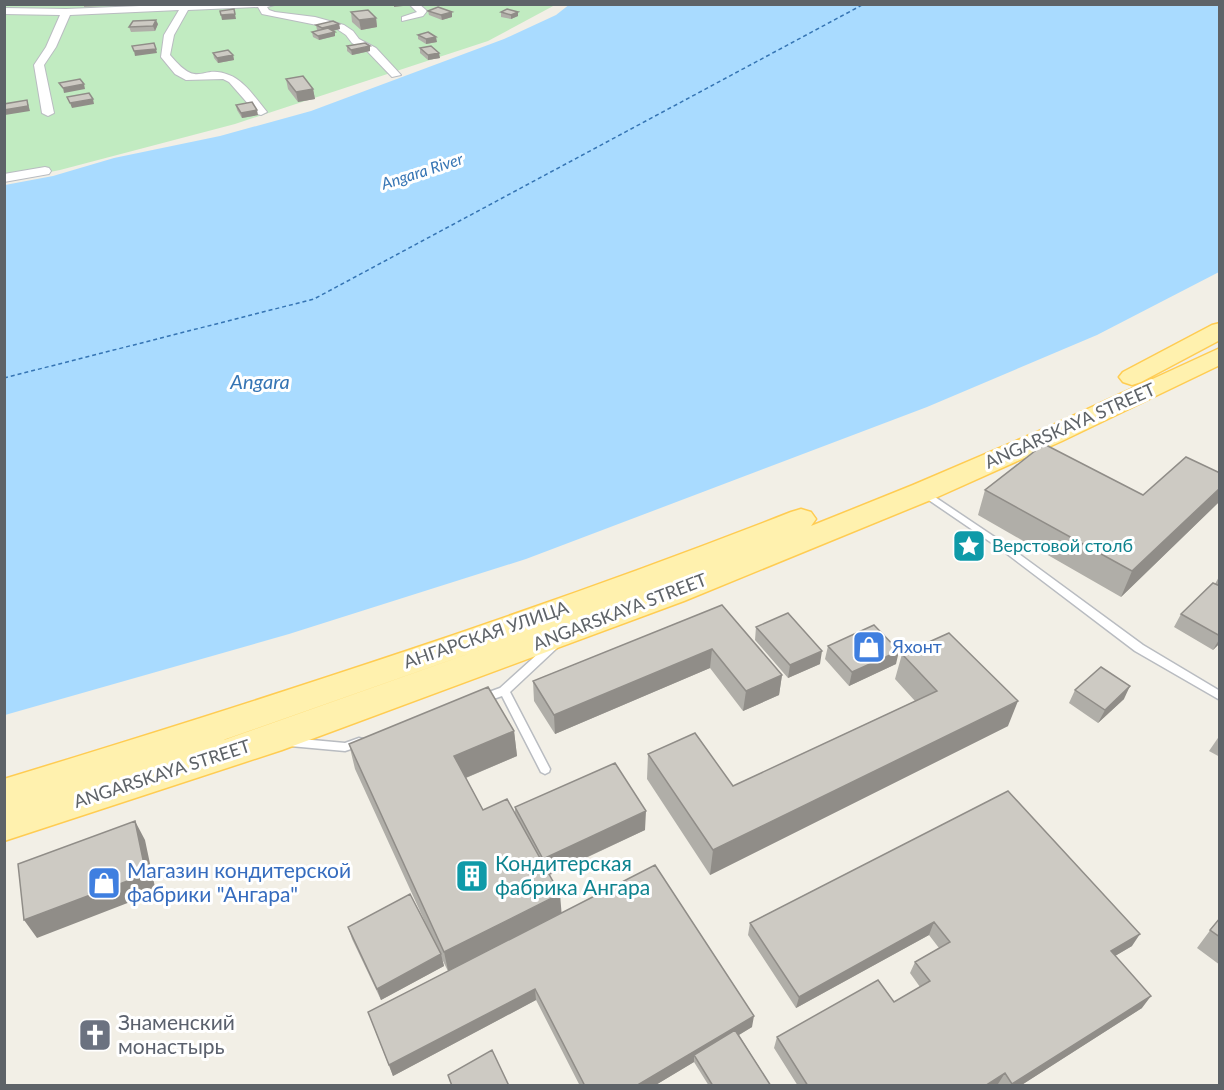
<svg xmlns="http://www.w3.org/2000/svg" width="1224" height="1090" viewBox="0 0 1224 1090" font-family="Lato,sans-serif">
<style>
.green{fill:#c1ebc1}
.water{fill:#a9dbff}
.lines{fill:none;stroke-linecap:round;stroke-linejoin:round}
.ferry{stroke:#3675b4;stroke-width:1.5;stroke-dasharray:4 3;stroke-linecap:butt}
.lane-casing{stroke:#b9bcc1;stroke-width:3}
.street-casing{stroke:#b9bcc1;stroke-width:2}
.primary-casing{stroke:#ffcc52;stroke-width:3}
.lane{fill:#fff;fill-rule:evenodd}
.street{fill:#fff;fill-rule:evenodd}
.primary{fill:#fff1ae;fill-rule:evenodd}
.wall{fill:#b0aea8}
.shaded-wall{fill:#908d88}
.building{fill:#cdcac3;stroke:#908d88;stroke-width:1.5}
.labels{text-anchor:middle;stroke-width:6;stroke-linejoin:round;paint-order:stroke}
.far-water-label{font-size:16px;font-style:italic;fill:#3675b4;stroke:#fff}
.street-label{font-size:18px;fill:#5e6368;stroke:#fff}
.culture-label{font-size:18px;fill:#0d838f;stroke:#fff;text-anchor:start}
.shop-label{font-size:18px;fill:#366cbe;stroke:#fff;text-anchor:start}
.water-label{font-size:20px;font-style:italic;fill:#3675b4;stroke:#fff}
.near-culture-label{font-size:21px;fill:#0d838f;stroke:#fff;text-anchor:start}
.near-shop-label{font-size:21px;fill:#366cbe;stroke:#fff;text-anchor:start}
.near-worship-label{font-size:21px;fill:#5b616d;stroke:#fff;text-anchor:start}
</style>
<rect width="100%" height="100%" fill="#f2efe6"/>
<path class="green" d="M5,5H555L488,41L235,124L60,170L5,181Z"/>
<path class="water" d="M570,4L1219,5V272L1097,335L927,407L526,559L289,634L5,715V185L53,176L114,158L220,136L311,111L504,39L556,15Z"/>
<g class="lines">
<path class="ferry" d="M4,378L314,299L864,4"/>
<g class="lane-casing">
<path id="lane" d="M923,489L1008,546L1143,645L1220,691V700L1135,651L1002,550L920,494L919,492Z
M554,641L557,642L559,645L557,648L510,692L550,769L549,772L545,774L541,772L502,696L482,703L478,702L477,699L478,696L500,688L551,642Z
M290,738L345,743L359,738L363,739L364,742L363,745L345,751L290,746L286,745L285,742L286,739Z"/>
</g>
<g class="street-casing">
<path id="street" d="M189,4H278L267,7L269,10L275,12L315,17L344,25L353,31L359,39L376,48L401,75L392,77L368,52L352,43L346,35L337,29L262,14L258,7L188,10L174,35L170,55C200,91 200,63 229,75C244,80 257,100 267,112L261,115L257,114L229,82L223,79L186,80L175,74L161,57L164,35L179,10L70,15L56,47L44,65L54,113L48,116L42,113L34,65L46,47L60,15L4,14V8L66,9Z
M409,4H419L427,11L423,16L402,21V17L417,12Z
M45,167L49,168L51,171L49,174L4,182V174Z"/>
</g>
<g class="primary-casing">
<path id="primary" d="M1220,323V340L1141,382L1132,385L1123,382L1119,377L1123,372L1212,325Z
M1220,348V365L1062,441L933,499L684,601L282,750L4,841V779C269,698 533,613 791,512L801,509L811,512L816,519L811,526L913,485L1044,429ZM496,644L224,740L226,739Z"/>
</g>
<use href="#lane" class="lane"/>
<use href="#street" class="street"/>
<use href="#primary" class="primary"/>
</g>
<path class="wall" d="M20,4H39L37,6H20Z
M84,4H104L103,6L84,7Z
M428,11L452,17L442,20L429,15Z
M351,12L376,18L377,27L361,30L352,22Z
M501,12H518V16L511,19L501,17Z
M158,24L155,31L131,32L129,27Z
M339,24L340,29L333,31L335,32V36L319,40L313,37L312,32L318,30H317L316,25Z
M418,35L437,42L426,44L418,39Z
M347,46H370V51L352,55L347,51Z
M420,48L440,58L428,60L420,53Z
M213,53L233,55L234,60L218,63L214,58Z
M286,79L313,89L315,99L298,102L288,89Z
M236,105L258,115L242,118L237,110Z
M1220,473V500L1218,503L1121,597L978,515L985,490L1143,495Z
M1220,575V643L1213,650L1174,627L1181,614L1215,584Z
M722,605L782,675L779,695L743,711L710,668L555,734L534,701L533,681Z
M756,627L820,664L788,678L755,640Z
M828,646L896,664L849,686L825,659Z
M902,654L1008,726L710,875L647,779L648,754L733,786L915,701L895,679Z
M1075,690L1124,699L1098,723L1069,703Z
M514,731L517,756L466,778L483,810L515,813V807L645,830L550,875L561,913L752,1027L739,1035L771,1086H709L694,1062L654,1086H580L536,1000L393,1076L368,1012L448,971L442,959L444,966L381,1000L352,939L348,927L430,933L355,769L349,744Z
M1220,735V757L1209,751Z
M1008,791L1132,946L1115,956L1142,1008L1020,1086H999L998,1084L996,1086H798L774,1048L777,1037L894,1002L920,987L910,973L915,962L939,948L929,935L796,1008L748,935L750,923Z
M1220,917V965L1197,948Z"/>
<path class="shaded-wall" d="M394,4H412V5L394,7Z
M452,12V17L442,20L441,15Z
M518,12V16L511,19V15Z
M235,14L236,19L222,20L221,15Z
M376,18L377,27L361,30L359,20Z
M156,20L158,24L155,31L153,26Z
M339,24L340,29L323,33L322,28Z
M335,32V36L319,40L318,36Z
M436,37L437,42L426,44V39Z
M370,46V51L352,55L351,50Z
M156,49L157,53L135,56L134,51Z
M439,53L440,58L428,60V55Z
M233,55L234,60L218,63L217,58Z
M84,84L85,89L64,93L63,88Z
M313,89L315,99L298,102L296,92Z
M93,99L94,104L72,108L70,103Z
M27,100L30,111L5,115L4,110Z
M257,110L258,115L242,118L241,113Z
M1220,488V500L1218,503L1121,597L1132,571Z
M1220,638V643L1213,650Z
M712,649L710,668L555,734L554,715Z
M822,651L820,664L788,678L790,665Z
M899,651L896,664L849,686L852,672Z
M782,675L779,695L743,711L746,691Z
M1130,686L1124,699L1098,723L1105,710Z
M1018,701L1008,726L710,875L713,850Z
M514,731L517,756L458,781L454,756Z
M646,811L645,830L544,877L543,859Z
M135,821L145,840L156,892L37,938L24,920Z
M560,894L562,918L449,975L444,952Z
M934,922L929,935L796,1008L799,997Z
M1140,934L1132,946L1103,963L1111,951Z
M441,954L444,966L381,1000L377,989Z
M535,989L536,1000L393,1076L389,1065Z
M1151,996L1142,1008L1020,1086H1011L1012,1084Z
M754,1016L752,1027L697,1060L694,1055V1062L654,1086H636Z
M1005,1073L998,1084L996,1086H985Z"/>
<path class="building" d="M438,7L452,12L441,15L428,11Z
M234,9L235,14L221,15L220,11Z
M507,9L518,12L511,15L501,12Z
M368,10L376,18L359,20L351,12Z
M156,20L153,26L129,27L133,21Z
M333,21L339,24L322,28L316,25Z
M328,28L335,32L318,36L312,32Z
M428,32L436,37L426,39L418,35Z
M154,43L156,49L134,51L132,46Z
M365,43L370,46L351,50L347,46Z
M431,46L439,53L428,55L420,48Z
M228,50L233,55L217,58L213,53Z
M303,76L313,89L296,92L286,79Z
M80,79L84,84L63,88L59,83Z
M89,93L93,99L70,103L67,97Z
M27,100L28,106L4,110V104Z
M252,102L257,110L241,113L236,105Z
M1044,444L1143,495L1186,457L1220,473V488L1132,571L985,490Z
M1213,583L1220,586V636L1181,614Z
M722,605L782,675L746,691L712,649L554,715L533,681Z
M788,613L822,651L790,665L756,627Z
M874,625L899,651L852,672L828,646Z
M949,633L1018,701L713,850L648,754L695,733L733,786L937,691L902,654Z
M1101,667L1130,686L1105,710L1075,690Z
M488,687L514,731L454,756L483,810L507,799L560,894L444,952L349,744Z
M615,763L646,811L543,859L515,807Z
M1008,791L1140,934L1111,951L1151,996L1012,1084L1005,1073L985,1086H808L777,1037L878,980L894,1002L930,981L915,962L950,942L934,922L799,997L750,923Z
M135,821L146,874L24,920L18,864Z
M655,865L754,1016L636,1086H585L535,989L389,1065L368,1012Z
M410,894L441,954L377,989L348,927Z
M1220,918V937L1210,930Z
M735,1030L771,1086H713L694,1055Z
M492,1050L509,1086H452L448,1075Z"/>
<defs>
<g id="sight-square" transform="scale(1.725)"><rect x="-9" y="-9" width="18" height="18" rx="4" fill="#0f9aa8" stroke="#fff"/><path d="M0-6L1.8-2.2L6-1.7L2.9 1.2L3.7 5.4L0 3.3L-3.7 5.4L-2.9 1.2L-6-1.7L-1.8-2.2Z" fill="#fff"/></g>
<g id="shop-square" transform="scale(1.725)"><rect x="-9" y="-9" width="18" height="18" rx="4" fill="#3f7fe0" stroke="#fff"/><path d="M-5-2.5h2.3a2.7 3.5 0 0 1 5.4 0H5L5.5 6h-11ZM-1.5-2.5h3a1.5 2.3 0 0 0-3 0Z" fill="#fff"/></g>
<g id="building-square" transform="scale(1.725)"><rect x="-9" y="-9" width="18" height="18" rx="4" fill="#0f9aa8" stroke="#fff"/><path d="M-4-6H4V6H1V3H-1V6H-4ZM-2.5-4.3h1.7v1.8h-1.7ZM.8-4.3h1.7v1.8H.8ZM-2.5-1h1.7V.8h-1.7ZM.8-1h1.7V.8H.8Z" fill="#fff"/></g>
<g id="church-square" transform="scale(1.725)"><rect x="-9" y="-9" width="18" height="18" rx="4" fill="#6b7280" stroke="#fff"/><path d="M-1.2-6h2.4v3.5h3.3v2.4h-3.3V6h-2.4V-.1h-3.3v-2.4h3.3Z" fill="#fff"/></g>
</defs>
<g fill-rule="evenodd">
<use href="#sight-square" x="969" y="546"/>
<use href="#shop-square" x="869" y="647"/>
<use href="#building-square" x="472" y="876"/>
<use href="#shop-square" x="104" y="883"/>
<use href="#church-square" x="95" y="1035"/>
</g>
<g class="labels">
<g class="far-water-label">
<text transform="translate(422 171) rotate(-18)" y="6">Angara River</text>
</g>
<g class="street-label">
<text transform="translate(1070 426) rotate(-24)" y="6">ANGARSKAYA STREET</text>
<text transform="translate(620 612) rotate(-21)" y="6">ANGARSKAYA STREET</text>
<text transform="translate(486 635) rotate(-19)" y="6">АНГАРСКАЯ УЛИЦА</text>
<text transform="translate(162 774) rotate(-18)" y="6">ANGARSKAYA STREET</text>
</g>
<g class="culture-label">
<text x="992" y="552">Верстовой столб</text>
</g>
<g class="shop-label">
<text x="892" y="653">Яхонт</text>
</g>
<g class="water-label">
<text x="260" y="389">Angara</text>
</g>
<g class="near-culture-label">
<text x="495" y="871">Кондитерская<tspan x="495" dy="24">фабрика Ангара</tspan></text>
</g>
<g class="near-shop-label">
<text x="127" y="878">Магазин кондитерской<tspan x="127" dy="24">фабрики "Ангара"</tspan></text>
</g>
<g class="near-worship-label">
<text x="118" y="1030">Знаменский<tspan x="118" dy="24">монастырь</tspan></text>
</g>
</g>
<rect width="1224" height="1090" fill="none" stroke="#5e6368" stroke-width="12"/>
</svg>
